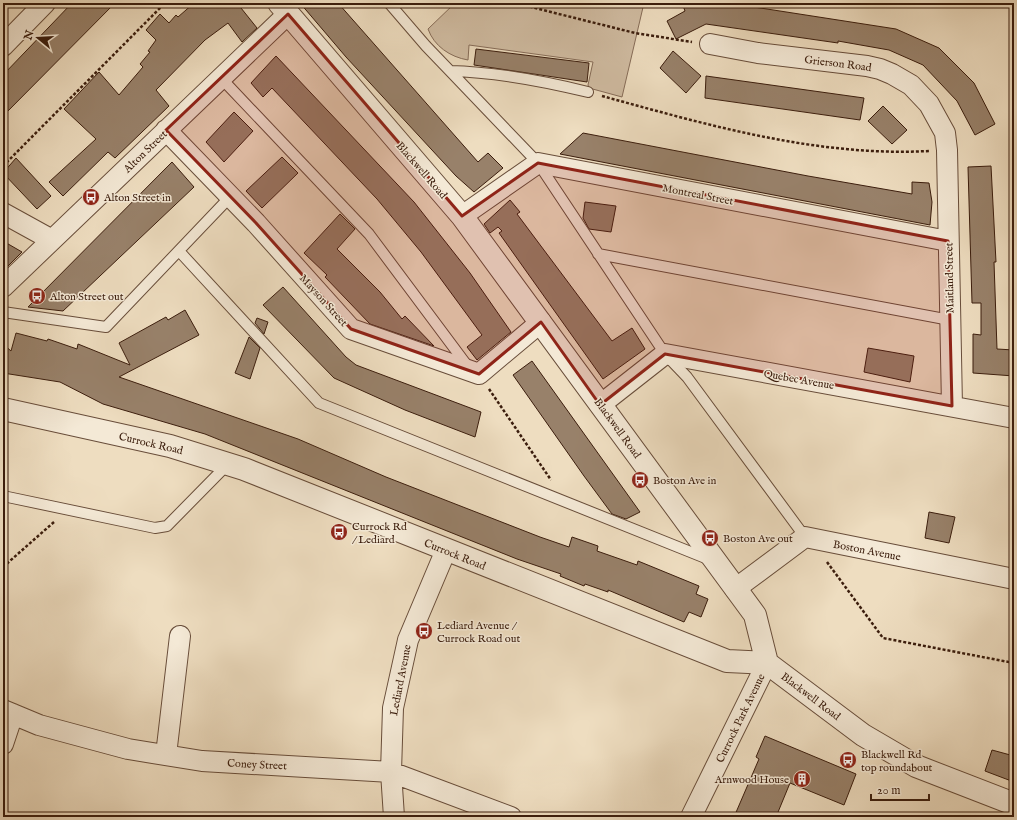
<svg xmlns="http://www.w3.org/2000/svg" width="1017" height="820" viewBox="0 0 1017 820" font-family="'IM FELL English',serif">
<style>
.green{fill:#d0bca2;stroke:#866c58}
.building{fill:#98816a;stroke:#3b1d0d}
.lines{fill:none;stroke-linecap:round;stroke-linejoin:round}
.service-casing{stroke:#684d3a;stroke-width:12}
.minor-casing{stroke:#684d3a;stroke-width:22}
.tertiary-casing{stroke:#684d3a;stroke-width:24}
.path{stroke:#3b1d0d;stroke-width:2.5;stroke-dasharray:3 2;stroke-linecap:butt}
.service{stroke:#f4e9d6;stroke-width:10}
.minor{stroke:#f4e9d6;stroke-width:20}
.tertiary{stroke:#f4e9d6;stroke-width:22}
.marked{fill:#8f2418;fill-opacity:0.2;stroke:#8f2418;stroke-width:3;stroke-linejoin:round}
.labels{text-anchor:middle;stroke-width:3;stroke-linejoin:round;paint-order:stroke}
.street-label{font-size:11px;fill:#3b1d0d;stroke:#f4e9d6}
.poi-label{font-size:11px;fill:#3b1d0d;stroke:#f4e9d6;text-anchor:start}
</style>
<rect width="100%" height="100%" fill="#eeddc0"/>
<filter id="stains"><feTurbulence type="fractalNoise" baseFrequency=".005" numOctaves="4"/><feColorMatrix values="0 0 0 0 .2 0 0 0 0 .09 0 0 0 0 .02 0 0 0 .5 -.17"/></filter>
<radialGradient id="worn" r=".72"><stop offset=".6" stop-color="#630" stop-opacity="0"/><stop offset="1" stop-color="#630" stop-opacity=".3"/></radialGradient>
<path class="green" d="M455,3H644L622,97L589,88L588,85L593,62L469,45L468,60C450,57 434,46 428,29Z"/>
<path class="building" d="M72,3H115L3,116V75Z
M194,3H237L257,28L242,42L228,23L205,40L156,90L169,106L115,158L108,152L63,196L49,182L96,139L64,109L99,72L119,95L143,67L140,64L150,52L148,51L156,40L146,30L160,14L169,23L176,15L178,17Z
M300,3H338L478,162L488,153L503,168L474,192L456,176L346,57Z
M682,3H755L754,7L896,29L939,48L974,83L995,124L975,135L957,101L923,65L889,50L838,41V43L706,24L676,39L667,21L685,11Z
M476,49L589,63L587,82L474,65Z
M673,51L701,76L686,93L660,68Z
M276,56L414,202L470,273L511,332L477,360L467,347L482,335L421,252L377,199L272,88L263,97L251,83Z
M706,76L864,98L860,120L705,98Z
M883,106L907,130L892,144L868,121Z
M234,112L253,131L224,162L206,142Z
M583,133L808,176L912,194V182L929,183L932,202L930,225L560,154Z
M282,157L298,173L262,208L246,191Z
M16,158L51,196L37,209L3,173Z
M172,162L194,187L63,311L28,307Z
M991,166L996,262H994L997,349L1014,350V376L973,373V334L981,335V303H972L968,167Z
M510,200L520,212L517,214L612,341L632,328L645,349L603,379L499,233L502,231L498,227L490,233L484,224Z
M585,202L616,206L611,232L589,229L583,218Z
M340,214L355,229L337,249L380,292L402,319L405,316L434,346L370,324L325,277L327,275L304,253Z
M3,241L22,252L3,271Z
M283,287L346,357L356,365L481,412L475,437L405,410L334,378L263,305Z
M185,310L199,335L119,377L298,439L386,477L540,537L569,547L572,537L598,546L597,551L637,565L638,561L699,586L696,594L708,599L701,617L689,612L684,622L608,590V592L585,584L584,586L560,576L561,574L517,559L205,434L103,404L60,382L3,373V344L11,351L16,333L47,341L48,339L77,349L78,344L130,365L119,343L166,317L168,320Z
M257,318L268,322L264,334L255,323Z
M249,337L260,348L250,379L235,373Z
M868,348L914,356L910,382L864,372Z
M532,361L640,512L626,519L612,514L584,476L513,375Z
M929,512L955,517L949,543L925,538Z
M765,736L856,774L844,805L790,783L776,817H734L759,759L756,757Z
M992,750L1014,756V782L985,771Z"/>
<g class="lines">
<g class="service-casing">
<path id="service" d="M389,3L426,46L450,71C496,72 543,81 588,92
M450,71L538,163L665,354L687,377L805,537
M221,78L369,234L469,368
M179,251L319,403L708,559
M598,254L950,320
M3,312L106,327L230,197
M3,496L155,528L167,526L228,464"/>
</g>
<g class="minor-casing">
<path id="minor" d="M710,44L758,53L867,66L880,69L892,74L911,85L929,104L945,133L947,150L952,406
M3,46L45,3
M166,130L256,223L351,329L479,374L541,322
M3,213L52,240
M462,216L538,163L948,241
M3,287L288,14
M600,405L665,354L1014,418
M735,589L805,537L1014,579
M3,710L39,725L128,749L202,761L391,772L511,817
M3,744L13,714
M166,755L180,636
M394,817L391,772L393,708L408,640L446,550
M691,817L767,663"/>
</g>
<g class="tertiary-casing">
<path id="tertiary" d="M279,3L462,216L755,615L767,663L863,735L916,766L1014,804
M3,409L170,446L244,469L727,661L767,663"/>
</g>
<path class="path" d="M515,3L635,33L692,42
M602,96C708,125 817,157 929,151
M3,166L165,3
M489,389L551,480
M827,562L883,638L1014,663
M3,567L54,522"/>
<use href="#service" class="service"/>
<use href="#minor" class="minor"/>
<use href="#tertiary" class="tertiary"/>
</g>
<path class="marked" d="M288,14L462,216L538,163L948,241L952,406L665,354L600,405L541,322L479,374L351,329L256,223L166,130Z"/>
<defs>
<g id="bus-disc" transform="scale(0.9)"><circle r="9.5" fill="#8f2418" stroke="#f4e9d6"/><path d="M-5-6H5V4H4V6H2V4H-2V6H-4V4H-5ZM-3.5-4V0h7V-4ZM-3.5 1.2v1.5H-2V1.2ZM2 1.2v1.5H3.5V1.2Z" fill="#fff"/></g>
<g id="building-disc" transform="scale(0.9)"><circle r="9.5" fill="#8f2418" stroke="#f4e9d6"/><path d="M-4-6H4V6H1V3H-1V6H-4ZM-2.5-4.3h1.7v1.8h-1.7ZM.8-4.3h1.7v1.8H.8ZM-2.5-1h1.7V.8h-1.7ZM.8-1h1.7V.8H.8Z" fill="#fff"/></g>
</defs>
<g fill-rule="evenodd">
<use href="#bus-disc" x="91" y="197"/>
<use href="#bus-disc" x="37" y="296"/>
<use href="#bus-disc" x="640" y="480"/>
<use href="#bus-disc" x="339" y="532"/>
<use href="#bus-disc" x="710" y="538"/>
<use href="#bus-disc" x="424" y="631"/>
<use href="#bus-disc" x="848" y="760"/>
<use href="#building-disc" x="802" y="779"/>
</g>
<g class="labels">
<g class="street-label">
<text transform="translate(838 63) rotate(7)" y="4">Grierson Road</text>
<text transform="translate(145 151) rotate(-44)" y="4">Alton Street</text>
<text transform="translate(422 170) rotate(49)" y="4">Blackwell Road</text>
<text transform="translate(698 194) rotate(11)" y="4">Montreal Street</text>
<text transform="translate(949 278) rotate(-91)" y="4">Maitland Street</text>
<text transform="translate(324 300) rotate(48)" y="4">Mayson Street</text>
<text transform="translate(799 379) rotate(10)" y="4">Quebec Avenue</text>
<text transform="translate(618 428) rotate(54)" y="4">Blackwell Road</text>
<text transform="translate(151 443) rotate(13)" y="4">Currock Road</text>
<text transform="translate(867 550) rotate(11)" y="4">Boston Avenue</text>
<text transform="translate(455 554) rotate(22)" y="4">Currock Road</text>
<text transform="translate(400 680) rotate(-79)" y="4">Lediard Avenue</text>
<text transform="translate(811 696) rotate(37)" y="4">Blackwell Road</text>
<text transform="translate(740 718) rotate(-64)" y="4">Currock Park Avenue</text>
<text transform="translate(257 764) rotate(3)" y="4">Coney Street</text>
</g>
<g class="poi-label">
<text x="104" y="201">Alton Street in</text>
<text x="50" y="300">Alton Street out</text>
<text x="653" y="484">Boston Ave in</text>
<text x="352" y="530">Currock Rd<tspan x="352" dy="13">/ Lediard</tspan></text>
<text x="723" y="542">Boston Ave out</text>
<text x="437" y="629">Lediard Avenue /<tspan x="437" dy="13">Currock Road out</tspan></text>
<text x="861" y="758">Blackwell Rd<tspan x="861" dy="13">top roundabout</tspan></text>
<text x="789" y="783" text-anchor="end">Arnwood House</text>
</g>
</g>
<rect width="1017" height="820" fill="none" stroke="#eeddc0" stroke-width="16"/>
<rect x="4" y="4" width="1009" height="812" fill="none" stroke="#3b1d0d" stroke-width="2"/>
<rect x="8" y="8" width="1001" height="804" fill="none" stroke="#3b1d0d"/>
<g transform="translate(38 38) rotate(288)" stroke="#f4e9d6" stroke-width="3" paint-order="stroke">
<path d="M0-3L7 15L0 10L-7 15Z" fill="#3b1d0d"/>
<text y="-6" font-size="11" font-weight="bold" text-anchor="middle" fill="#3b1d0d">N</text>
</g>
<path d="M871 794v6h58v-6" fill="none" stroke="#3b1d0d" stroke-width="2"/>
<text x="877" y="794" font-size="12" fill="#3b1d0d" stroke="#f4e9d6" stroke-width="3" paint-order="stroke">20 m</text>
<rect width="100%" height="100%" filter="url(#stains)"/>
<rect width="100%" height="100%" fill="url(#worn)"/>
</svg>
